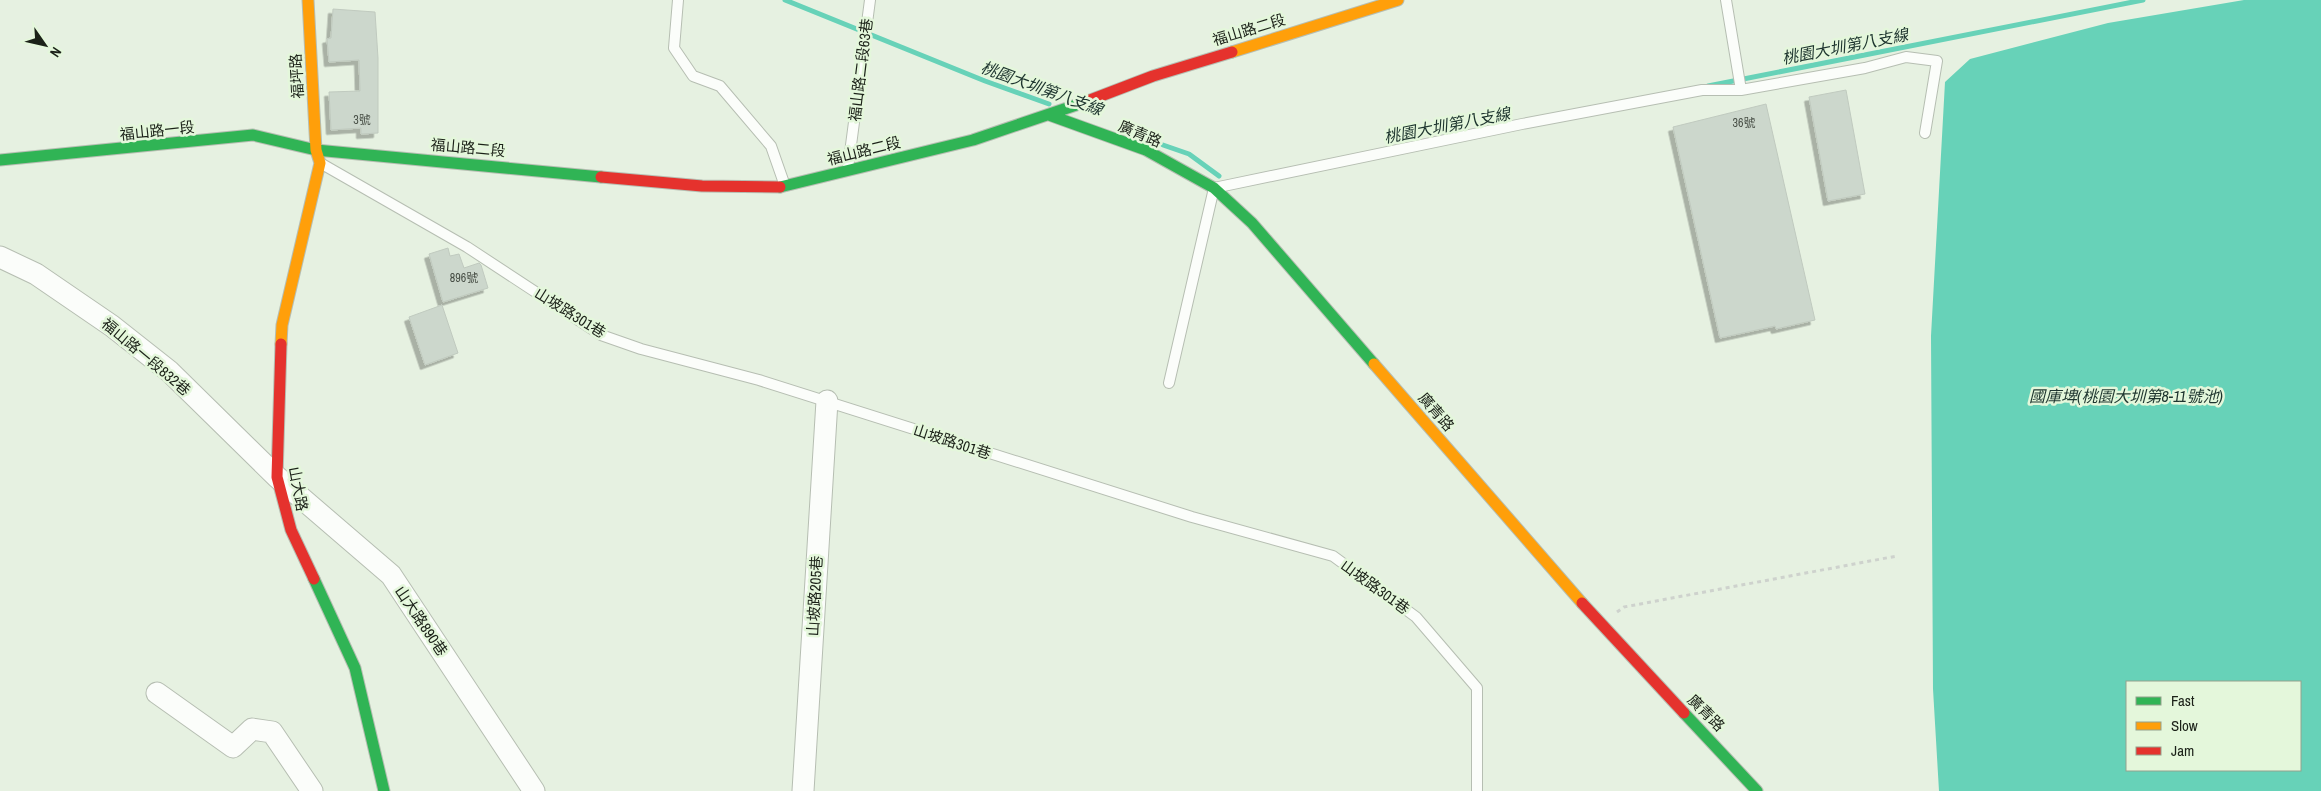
<svg xmlns="http://www.w3.org/2000/svg" width="2321" height="791" viewBox="0 0 2321 791" font-family="'Archivo Narrow','Noto Sans TC',sans-serif">
<style>
.water{fill:#67d2b8;fill-rule:evenodd}
.lines{fill:none;stroke-linecap:round;stroke-linejoin:round}
.stream{stroke:#67d2b8;stroke-width:5}
.building{fill:#ccd7cc;stroke:#c0cabf;filter:url(#shadow)}
.lane-casing{stroke:#b6beb2;stroke-width:12}
.street-casing{stroke:#b6beb2;stroke-width:23}
.fast-casing{stroke:#b6beb2;stroke-width:13}
.slow-casing{stroke:#b6beb2;stroke-width:13}
.jam-casing{stroke:#b6beb2;stroke-width:13}
.path{stroke:#ced2cd;stroke-width:3;stroke-dasharray:4 4;stroke-linecap:butt}
.lane{stroke:#fbfdfa;stroke-width:10}
.street{stroke:#fbfdfa;stroke-width:21}
.fast{stroke:#30b455;stroke-width:11}
.slow{stroke:#ff9f0a;stroke-width:11}
.jam{stroke:#e5322d;stroke-width:11}
.labels{text-anchor:middle;stroke-width:5;stroke-linejoin:round;paint-order:stroke}
.number-label{font-size:12px;fill:#474e45}
.street-label{font-size:15px;fill:#1b2118;stroke:#e4f7db}
.water-label{font-size:16px;font-style:italic;fill:#1d342e;stroke:#e4f7db}
</style>
<defs>
<filter id="shadow"><feDropShadow dx="-4.5" dy="4.5" stdDeviation="0" flood-color="#0004"/></filter>
</defs>
<rect width="100%" height="100%" fill="#e6f1e1"/>
<path class="water" d="M2244,0H2321V791H1939L1933,689L1931,336L1945,82L1970,59L2108,23ZM2127,682H2300V770H2127Z"/>
<g class="lines">
<path class="stream" d="M785,0L985,81L1049,104
M1708,86L2143,0
M1163,145L1189,154L1219,176"/>
</g>
<path class="building" d="M333,9L375,12L378,58V133L361,134V128L331,130L329,92L360,91L359,60L329,62L327,39L331,38Z
M1846,90L1865,194L1828,201L1809,97Z
M1766,104L1815,320L1776,329L1775,326L1720,338L1673,127Z
M448,248L450,256L459,254L464,268L479,263L481,265L488,288L443,302L429,254Z
M442,305L458,353L425,365L409,317Z"/>
<g class="lines">
<g class="lane-casing">
<path id="lane" d="M678,0L674,48L693,76L720,86L771,146L785,186
M1726,0L1741,90
M322,164L467,247L601,335L641,349L759,380L1192,517L1333,556L1416,617L1477,688V791
M848,168L870,0
M1169,383L1214,188L1522,124L1702,90H1741L1865,68L1906,57L1937,61L1925,133"/>
</g>
<g class="street-casing">
<path id="street" d="M0,257L36,274L112,326L169,371L277,477L391,575L534,791
M157,693L233,747L252,729L272,732L312,791
M803,791L827,401"/>
</g>
<g class="fast-casing">
<path id="fast" d="M1049,115L1146,150L1214,188L1252,223L1374,364
M0,160L253,135L316,150L601,177
M780,187L973,140L1085,102
M314,579L355,668L384,791
M1684,713L1757,791"/>
</g>
<g class="slow-casing">
<path id="slow" d="M1232,52L1398,0
M281,344L282,325L320,163L316,150L308,0
M1374,364L1582,603"/>
</g>
<g class="jam-casing">
<path id="jam" d="M1085,102L1153,76L1232,52
M601,177L702,186L780,187
M281,344L277,477L291,530L314,579
M1582,603L1684,713"/>
</g>
<path class="path" d="M1617,612L1624,607L1897,556"/>
<use href="#lane" class="lane"/>
<use href="#street" class="street"/>
<use href="#fast" class="fast"/>
<use href="#slow" class="slow"/>
<use href="#jam" class="jam"/>
</g>
<g class="labels">
<g class="number-label">
<text x="362" y="124">3號</text>
<text x="1744" y="127">36號</text>
<text x="464" y="282">896號</text>
</g>
<g class="street-label">
<text transform="translate(1249 30) rotate(-17)" y="5">福山路二段</text>
<text transform="translate(861 70) rotate(-83)" y="5">福山路二段63巷</text>
<text transform="translate(297 76) rotate(-93)" y="5">福坪路</text>
<text transform="translate(157 131) rotate(-6)" y="5">福山路一段</text>
<text transform="translate(1140 134) rotate(23)" y="5">廣青路</text>
<text transform="translate(468 148) rotate(5)" y="5">福山路二段</text>
<text transform="translate(864 151) rotate(-14)" y="5">福山路二段</text>
<text transform="translate(570 313) rotate(32)" y="5">山坡路301巷</text>
<text transform="translate(146 357) rotate(40)" y="5">福山路一段832巷</text>
<text transform="translate(1436 412) rotate(49)" y="5">廣青路</text>
<text transform="translate(952 442) rotate(18)" y="5">山坡路301巷</text>
<text transform="translate(298 489) rotate(79)" y="5">山大路</text>
<text transform="translate(1375 587) rotate(36)" y="5">山坡路301巷</text>
<text transform="translate(815 596) rotate(-87)" y="5">山坡路205巷</text>
<text transform="translate(421 621) rotate(56)" y="5">山大路890巷</text>
<text transform="translate(1706 713) rotate(45)" y="5">廣青路</text>
</g>
<g class="water-label">
<text transform="translate(1845 46) rotate(-11)" y="6">桃園大圳第八支線</text>
<text transform="translate(1042 88) rotate(20)" y="6">桃園大圳第八支線</text>
<text transform="translate(1447 125) rotate(-11)" y="6">桃園大圳第八支線</text>
<text x="2126" y="402">國庫埤(桃園大圳第8-11號池)</text>
</g>
</g>
<rect x="2126" y="681" width="175" height="90" fill="#e4f7db" stroke="#94a18d"/>
<rect x="2136" y="697" width="25" height="8" fill="#30b455" stroke="#94a18d"/>
<text x="2171" y="706" font-size="15" fill="#1b2118">Fast</text>
<rect x="2136" y="722" width="25" height="8" fill="#ff9f0a" stroke="#94a18d"/>
<text x="2171" y="731" font-size="15" fill="#1b2118">Slow</text>
<rect x="2136" y="747" width="25" height="8" fill="#e5322d" stroke="#94a18d"/>
<text x="2171" y="756" font-size="15" fill="#1b2118">Jam</text>
<g transform="translate(45 45) rotate(124)" stroke="#e4f7db" stroke-width="4" paint-order="stroke">
<path d="M0-4L9 19L0 12L-9 19Z" fill="#1b2118"/>
<text y="-8" font-size="14" font-weight="bold" text-anchor="middle" fill="#1b2118">N</text>
</g>
</svg>
